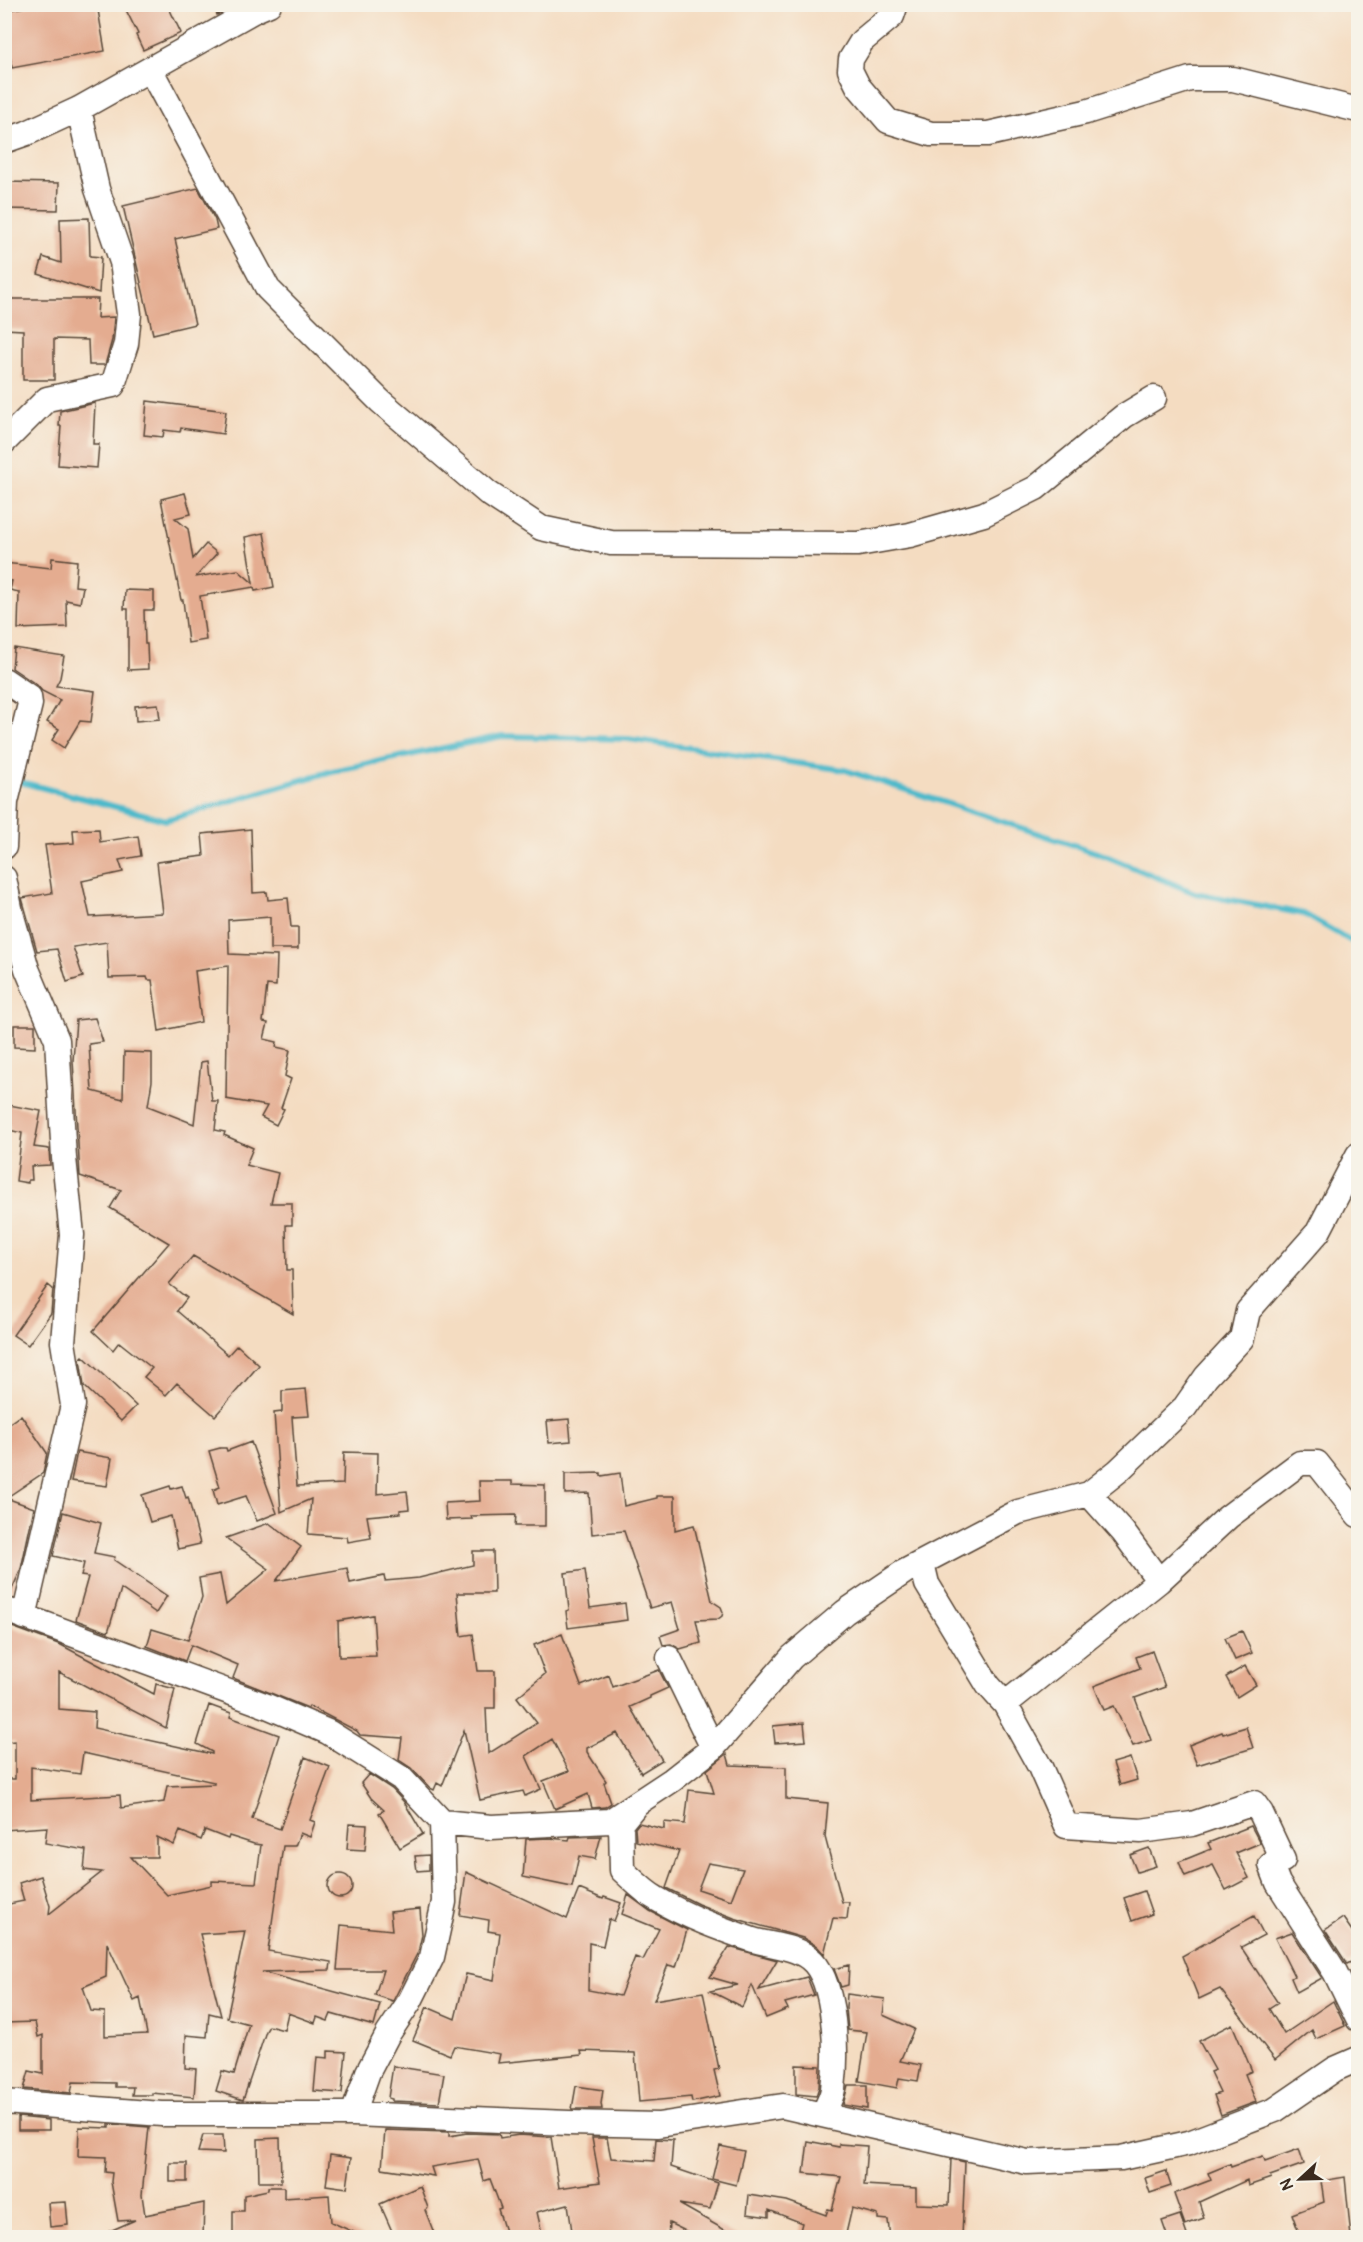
<svg xmlns="http://www.w3.org/2000/svg" width="1363" height="2242" viewBox="0 0 1363 2242" font-family="Pangolin,sans-serif">
<style>
.lines{fill:none;stroke-linecap:round;stroke-linejoin:round}
.stream{stroke:#4eb9ca;stroke-width:6}
.building{fill:#e4ac90;fill-rule:evenodd}
.minor-casing{stroke:#574536;stroke-width:27}
.minor{stroke:#fff;stroke-width:24}
</style>
<rect width="100%" height="100%" fill="#f7f3e8"/>
<filter id="ink" filterUnits="userSpaceOnUse"><feTurbulence type="fractalNoise" baseFrequency=".0167" numOctaves="2"/><feDisplacementMap in="SourceGraphic" scale="12" xChannelSelector="R" yChannelSelector="G"/><feConvolveMatrix kernelMatrix="1 2 1 2 8 2 1 2 1" color-interpolation-filters="sRGB"/></filter>
<filter id="wash" filterUnits="userSpaceOnUse"><feTurbulence type="fractalNoise" baseFrequency=".008" numOctaves="4" result="noise"/><feDisplacementMap in="SourceGraphic" scale="24" xChannelSelector="R" yChannelSelector="G"/><feGaussianBlur stdDeviation="1.35" result="paint"/><feColorMatrix in="noise" values="0 0 0 0 0 0 0 0 0 0 0 0 0 0 0 0 0 1.4 0 .05"/><feComposite in="paint" operator="in"/></filter>
<g filter="url(#wash)">
<rect width="100%" height="100%" fill="#f4dcc1"/>
<g class="lines">
<path class="stream" d="M17,781L166,820L332,771L502,736L628,739L845,770L1101,854L1195,893L1304,914L1358,945"/>
</g>
<g id="blocks">
<path class="building" d="M41,4H97L105,51L12,68L4,23V11Z
M123,4H167L181,33L143,50L136,35L138,34Z
M212,4H236L217,15Z
M4,182L59,183L58,210L4,209Z
M198,188L215,220L217,229L175,239L195,324L153,334L123,206Z
M89,218L90,256L101,257L99,293L38,274L43,257L61,263L60,219Z
M4,299H98L97,318L114,317L112,340L105,365H89L88,340L54,339V380H23V330L4,329Z
M147,401L226,411L223,434L181,428L180,432L164,430L163,437L144,435Z
M95,403L93,444H99L97,468L58,465L61,426H59L60,411Z
M185,493L191,514L175,518L188,529L193,559L206,544L217,553L196,577L238,570L253,583L245,537L264,533L274,587L255,591L254,587L200,596L206,640L188,643L183,600H181L161,499Z
M52,558L77,561L75,586L83,587L80,603L66,600L67,627L18,629L19,592L10,590L12,581L4,580V563L51,568Z
M125,590L154,591V610H144L145,644H147L148,669L128,670V609H124Z
M14,648L64,656L60,678L56,686L95,691L91,722L80,721L64,748L52,740L59,729L47,722L60,700L42,691L37,685L12,668Z
M158,704L160,719L136,721L135,706Z
M99,829L100,842L138,836L141,856L119,860L123,872L82,881L90,917L163,913L157,862L204,856L202,834L251,829L253,893L267,892L268,900L288,898L291,927H298V949H270V917L228,920L229,954L277,956L276,986L267,985L263,1022L268,1023L264,1039L277,1042L276,1047L290,1050L285,1076L291,1079L281,1108L284,1109L276,1125L261,1117L267,1106L226,1099L228,966L195,971L201,1022L159,1031L152,980H148L147,977L109,978L107,942L73,947L83,977L67,982L57,949L37,951L22,898L52,893L45,845L74,843L73,830Z
M95,1018L103,1042L89,1044L92,1091L123,1099L124,1052L152,1053V1081L148,1106L194,1124L201,1062L207,1061L212,1101H218L215,1130L225,1132L224,1135L253,1148L246,1165L278,1173L271,1203H292V1225H286L287,1270H292L293,1314L193,1256L169,1284L187,1298L177,1311L228,1355L237,1345L259,1365L215,1416L177,1383L166,1395L144,1377L152,1368L119,1342L113,1350L93,1331L169,1243L110,1208L121,1190L80,1176L73,1061L76,1020Z
M14,1025H35V1048L14,1047Z
M4,1104L41,1111L34,1147L49,1149L50,1165L31,1166L32,1180H28V1183L16,1181L22,1133L9,1130L10,1125L4,1124Z
M48,1285L53,1289L51,1313L28,1345L13,1335Z
M83,1356L136,1406L121,1421L84,1386L80,1359Z
M306,1389L309,1416L292,1417L297,1486L343,1484L344,1452L378,1453L377,1494L407,1491L409,1509L400,1510V1513L367,1516L371,1538L348,1542L347,1537L308,1534L311,1499L281,1512L274,1413L282,1412V1391Z
M21,1415L47,1453L43,1473L6,1498L34,1508L21,1569L9,1596L4,1595V1427Z
M569,1419L571,1441L549,1443L547,1421Z
M251,1442L277,1513L257,1521L246,1496L217,1505L213,1490L220,1487L209,1451L220,1448H226L227,1451Z
M77,1452L112,1458L107,1486L71,1481Z
M601,1473V1476L620,1473L624,1506L657,1498V1496H675V1530L694,1525L712,1601L721,1607L723,1612L722,1616L718,1619L696,1620L701,1643L680,1649L671,1644L663,1645L660,1636L680,1629L672,1602L650,1608L624,1531L592,1534L589,1493L565,1494V1474Z
M479,1481H512V1484L545,1485V1526H515L516,1515L471,1516L472,1519L446,1520L445,1503L480,1501Z
M170,1486L171,1489L182,1486L186,1498L188,1497L200,1544L178,1549L171,1516L150,1522L142,1495Z
M63,1512L101,1523L94,1553L115,1557L114,1560L167,1596L156,1613L121,1589L108,1632L76,1620L88,1577L81,1576L84,1563L53,1556Z
M269,1523L301,1547L276,1581L347,1568L350,1583L384,1576L385,1581L419,1578L473,1565V1551H493L494,1593H457L461,1636L473,1634L478,1671H495V1708H486L488,1754L537,1723L517,1697L545,1674L534,1645L562,1634L581,1686L609,1675L613,1687L659,1670L668,1688L650,1696V1698L630,1707L662,1760L641,1773L617,1733L587,1748V1752L606,1781L604,1783L611,1803L605,1807L592,1808L588,1794L555,1809L543,1781L569,1771L552,1739L526,1756L541,1789L525,1796L523,1791L480,1800L464,1730L442,1786L437,1783L434,1790L430,1788L411,1768L399,1760L402,1738L360,1735L357,1731L309,1706L308,1708L233,1678L238,1665L191,1645L185,1661L147,1646L152,1629L188,1640L202,1597L199,1578L220,1574L226,1605L269,1569L226,1538ZM373,1615L376,1656L339,1657L338,1621Z
M585,1570L590,1608L625,1603L627,1620L568,1628L566,1611L569,1610L565,1573Z
M4,1624L61,1645L154,1694L156,1684L175,1689L166,1728L59,1672V1709L95,1712L94,1728L212,1754V1752L197,1744L209,1705L231,1713L230,1717L279,1735L252,1819L280,1829L305,1757L330,1767L310,1820L315,1822L310,1837L300,1833L295,1846H283L268,1951L331,1962L330,1970L262,1972L380,2004L374,2026L331,2014L328,2021L317,2017L315,2023L288,2013L284,2030L269,2026L266,2031L243,2100L216,2091L222,2071L234,2074L249,2024L227,2018L245,1931L200,1934L221,2016L209,2013L207,2037L186,2035L185,2068L196,2069L194,2097L152,2093V2095H132L133,2087H115V2083L73,2082L71,2093L24,2089L29,2071L43,2074V2035L38,2037L35,2022L4,2023V1905L24,1901L19,1883L41,1876L50,1906L49,1914L102,1872L84,1870L86,1850L45,1843L47,1827L4,1830V1779H15V1741L4,1742ZM83,1753L214,1782V1784L167,1786L164,1802L121,1808L120,1795L31,1800V1767L80,1774ZM205,1830L228,1839L229,1836L254,1844L261,1845L256,1883L212,1881V1885L167,1895L131,1857H157V1837L174,1845L180,1831L201,1840ZM107,1943L134,2001L140,1998L147,2034L105,2036V2012L91,2011L83,1987L106,1977Z
M1242,1631L1252,1653L1235,1660L1225,1638Z
M1152,1651L1165,1687L1135,1698L1151,1740L1133,1746L1114,1706L1104,1710L1094,1686L1140,1668L1136,1657Z
M1245,1666L1256,1685L1237,1697L1226,1677Z
M804,1723L806,1741L775,1743L773,1726Z
M1246,1727L1253,1748L1197,1765L1189,1745L1222,1732L1223,1734Z
M727,1754L730,1765L786,1767V1799L828,1803L825,1837L842,1902H849L847,1919L833,1918L824,1954L817,1946L803,1938L734,1918L698,1904L666,1888L679,1851L636,1841L635,1828L639,1823L664,1829V1822L685,1824L689,1790L714,1793L707,1770ZM708,1863L743,1869L731,1900L698,1889Z
M1130,1758L1137,1780L1120,1785L1113,1763Z
M369,1774L392,1789L404,1802L423,1834L400,1848L379,1813L384,1810L371,1798L361,1783Z
M349,1824L367,1825L365,1850L347,1849Z
M1251,1826L1260,1843L1236,1853L1249,1878L1226,1890L1213,1865L1185,1876L1179,1862L1211,1849L1208,1843Z
M601,1836L595,1859L579,1856L572,1887L523,1877L526,1839L549,1838L569,1840L570,1837Z
M1149,1848L1156,1866L1137,1872L1130,1855Z
M429,1855V1870L417,1871L415,1856Z
M466,1872L567,1919L579,1889L603,1899L604,1897L621,1903L614,1921L609,1919L603,1946L589,1943L588,1990L620,1996L635,1957L643,1960L659,1929L622,1914L628,1895L650,1911L687,1930L676,1967L668,1965L654,2000L703,1992L719,2069L714,2070L720,2096L692,2102L691,2097L639,2102L635,2053L581,2051L582,2055L498,2063L500,2054L454,2046L450,2055L413,2040L427,2007L455,2019L466,1974L494,1980L500,1933L488,1931L489,1920L460,1915Z
M328 1886a12 12 0 1 1 24 0a12 12 0 1 1-24 0Z
M1144,1891L1152,1914L1132,1921L1124,1898Z
M420,1909L422,1935L418,1952L393,2001L375,1995L383,1970H337L341,1925L392,1930L390,1912Z
M1254,1916L1264,1935L1241,1947L1278,2003L1269,2009L1284,2034L1333,2001L1345,2026L1316,2039L1312,2030L1275,2060L1220,1989L1199,1999L1182,1956Z
M1343,1918L1359,1941V1958L1347,1964L1325,1930Z
M1292,1932L1322,1978L1297,1992L1291,1978L1294,1976L1275,1938Z
M729,1947L777,1960L759,1990L807,1977L814,1995L785,2003L788,2009L766,2018L752,1985L742,2007L710,1991L738,1985L710,1977Z
M849,1965L848,1985L841,1987L834,1969Z
M847,1994L885,1999L883,2015L914,2029L900,2061L921,2065L918,2081L899,2078L897,2088L859,2081L867,2032L848,2030L846,2008Z
M1232,2024L1252,2071L1245,2074L1256,2102L1221,2115L1214,2095L1220,2093L1210,2072L1215,2070L1199,2041Z
M328,2051L346,2052L342,2093L314,2091L317,2057L328,2058Z
M796,2065L820,2066L819,2087L816,2096L796,2094Z
M393,2066L444,2074L439,2103L392,2101V2099L388,2098Z
M848,2085H867V2109L843,2105Z
M576,2086L603,2090L601,2104L602,2109H572Z
M18,2117L49,2120V2130H18Z
M109,2124L149,2127L142,2195L145,2215L204,2203L203,2238H94L135,2220L118,2221L111,2182L112,2173L105,2172L106,2157L78,2156L79,2127L109,2128Z
M385,2130L449,2132V2136L467,2133L499,2134L500,2138L519,2135L551,2137L559,2188L600,2182L592,2138H607L611,2158L654,2161L656,2139L673,2140L671,2167L718,2183L710,2209L679,2204L739,2238H700L669,2223L668,2238L629,2233L631,2238H573L568,2204L537,2212L543,2238H507L498,2209L501,2208L490,2179L484,2181L478,2159L431,2167L434,2176L382,2168Z
M203,2135H223L224,2153L198,2152Z
M280,2138L281,2182H259L258,2139Z
M808,2141L839,2147V2144L867,2146L864,2185L916,2188V2204L949,2205L951,2159L965,2162L962,2238H890L888,2220L878,2219V2215L852,2208L845,2238H798L802,2223L769,2210V2217L747,2214L749,2195L787,2201L826,2215L828,2209L832,2210L841,2177L804,2173Z
M720,2146L744,2151L736,2185L712,2179Z
M1299,2149L1304,2164L1270,2176L1271,2178L1248,2186L1247,2180L1199,2202L1204,2218L1185,2225L1174,2194L1211,2180L1208,2173L1230,2164L1231,2167L1263,2156L1265,2161Z
M330,2155L351,2158L347,2188L326,2185Z
M170,2163H187V2182H170Z
M1166,2171L1171,2186L1150,2193L1145,2178Z
M1345,2177L1351,2238H1301L1292,2214L1324,2202L1321,2181Z
M420,2186L428,2208L425,2210L434,2233L423,2238H395L380,2204Z
M268,2187H284V2198L329,2195L331,2222L367,2238H233V2211H244V2195L268,2190Z
M66,2202L68,2225L50,2227L48,2203Z
M1180,2215L1188,2238H1168L1162,2221Z"/>
</g>
</g>
<g filter="url(#ink)">
<use href="#blocks" fill-opacity="0" stroke="#574536" stroke-width="1.5"/>
<g class="lines">
<g class="minor-casing">
<path id="minor" d="M896,4L892,16L862,41L851,59L850,70L858,86L888,121L931,134H988L1086,112L1190,79H1233L1358,110
M150,69L268,289L380,401L488,493L541,528L611,543L858,544L910,535L984,514L1036,488L1124,416L1154,398
M4,141L27,133L79,109L255,10L269,4
M4,442L47,399L113,385L126,344L129,314L122,262L97,189L79,109
M4,680L29,697L30,704L6,802L4,847
M4,878L11,913L27,969L57,1040L64,1158L72,1235L63,1342L73,1405L24,1617
M922,1563L927,1584L988,1685L1005,1704L1040,1767L1066,1826L1141,1831L1192,1824L1254,1803L1261,1813L1283,1860L1271,1865L1278,1883L1335,1972L1358,2019
M1159,1581L1228,1517L1300,1463H1317L1358,1515
M4,1609L267,1706L328,1732L401,1778L442,1822L444,1902L432,1957L410,2001L388,2034L368,2072L353,2114
M669,1658L713,1748
M1005,1704L1159,1581L1123,1532L1089,1494
M634,1807L621,1823L622,1870C633,1880 644,1892 657,1899C687,1917 721,1929 753,1940C771,1945 795,1947 809,1958C837,1979 837,2058 833,2089C832,2097 827,2106 823,2114
M442,1822L491,1827L610,1821L672,1780L713,1748L792,1657L845,1612L904,1572L1018,1512L1089,1494L1118,1471L1185,1407L1206,1377L1242,1338L1248,1311L1318,1232L1358,1155
M4,2102L162,2114H353L569,2123L658,2125L783,2106L1027,2162L1121,2158L1189,2143L1275,2110L1335,2069L1358,2059"/>
</g>
<use href="#minor" class="minor"/>
</g>
</g>
<rect width="1363" height="2242" fill="none" stroke="#f7f3e8" stroke-width="24"/>
<g transform="translate(1300 2179) rotate(248)" stroke="#f7f3e8" stroke-width="4.5" paint-order="stroke">
<path d="M0-4.5L10 22L0 15L-10 22Z" fill="#3b2a1e"/>
<text y="-9" font-size="16" font-weight="bold" text-anchor="middle" fill="#3b2a1e">N</text>
</g>
</svg>
